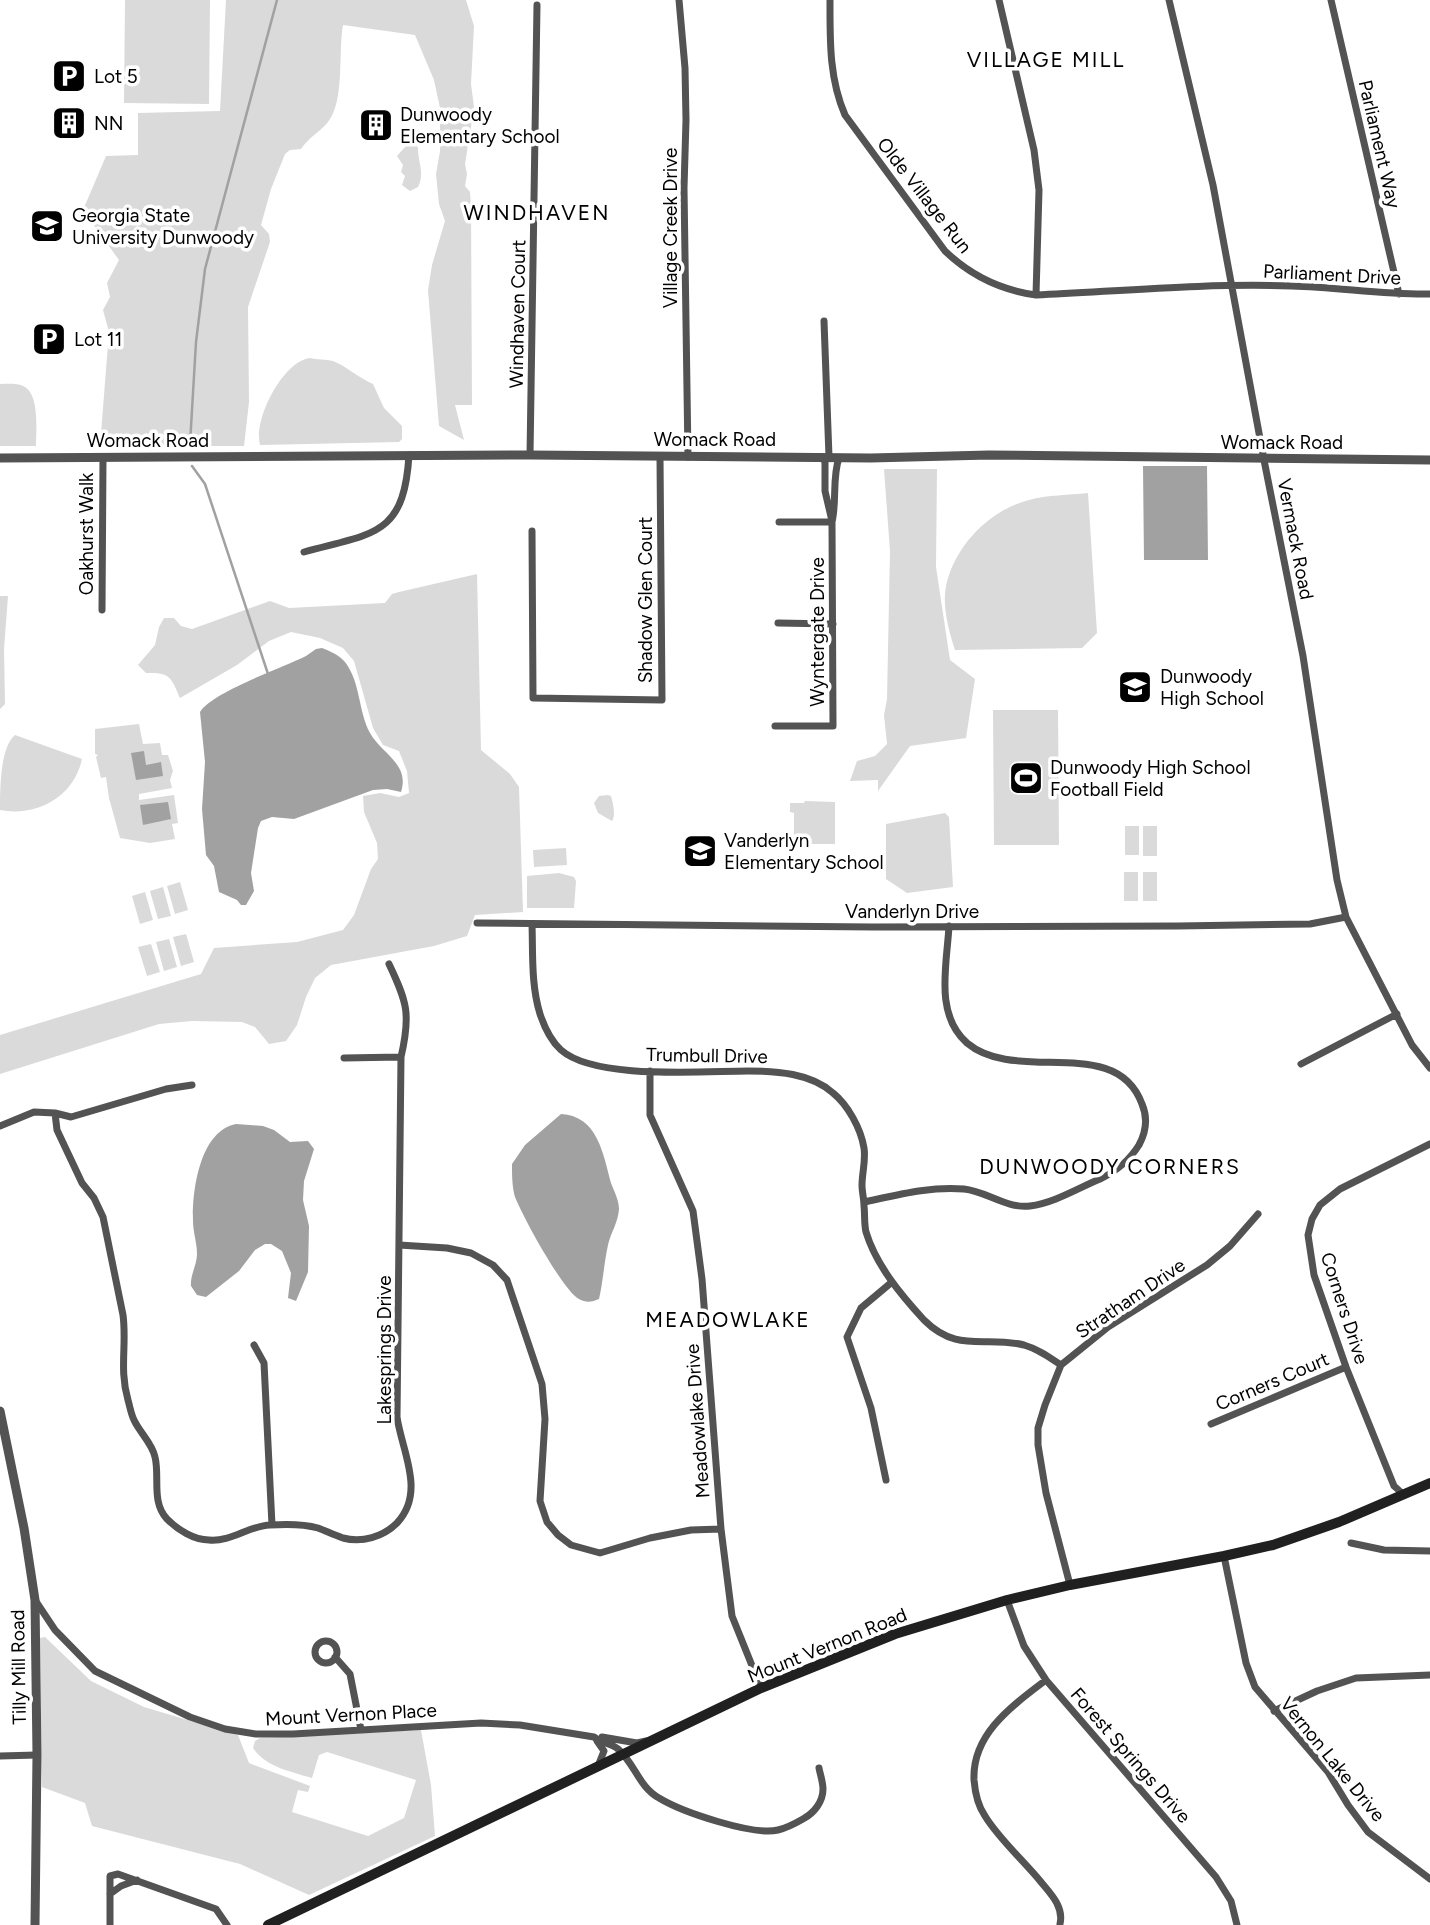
<svg xmlns="http://www.w3.org/2000/svg" width="1430" height="1925" viewBox="0 0 1430 1925" font-family="Figtree,sans-serif">
<style>
.green{fill:#dadada}
.water{fill:#a1a1a1}
.lines{fill:none;stroke-linecap:round;stroke-linejoin:round}
.stream{stroke:#a1a1a1;stroke-width:2.5}
.minor{stroke:#535353;stroke-width:7}
.tertiary{stroke:#535353;stroke-width:9}
.secondary{stroke:#202020;stroke-width:10}
.labels{text-anchor:middle;stroke-width:7;stroke-linejoin:round;paint-order:stroke}
.poi-label{font-size:19px;fill:#000;stroke:#fff;text-anchor:start}
.street-label{font-size:19px;fill:#000;stroke:#fff}
.neighbourhood-label{font-size:21px;letter-spacing:2px;fill:#000;stroke:#fff}
</style>
<rect width="100%" height="100%" fill="#fff"/>
<path class="green" d="M125,0H210L209,104L124,103Z
M226,0H466L474,26L471,84L474,107L465,164L467,174L465,186L470,192L471,205L472,405H455L464,440L439,426L428,290L432,265L445,221L439,204L436,174L440,151V108L434,80L415,35L343,25C338,51 345,101 328,122C320,132 309,137 301,149L290,150L285,154L271,189L261,225L269,234L270,242L248,307L249,402L244,446H100L109,332L103,310L110,297L107,283L119,260L83,210L106,156L138,155V113L220,111Z
M415,144L418,148C418,163 425,173 418,187L410,191L402,185L405,176L401,172L403,165L397,156L406,146Z
M310,358C317,360 326,359 333,361C346,366 359,378 373,384L384,408L402,426V439L399,442L260,445C253,420 283,361 310,358Z
M0,384C7,384 17,383 23,386C40,393 36,431 36,446H0Z
M884,469H937L936,567L950,660L975,679L966,738L910,746L878,791V780L850,781L857,761L875,756L887,744L884,715L887,699L890,551Z
M1088,493L1097,633L1082,648L955,650C949,631 942,607 946,586C954,547 989,510 1029,500C1047,495 1069,495 1088,493Z
M477,574L481,750L510,774L519,787L523,912L475,915L467,936L434,946L331,965L315,978L306,997L297,1025L286,1041L269,1044L255,1027L242,1022L192,1021L159,1024L0,1074V1035L201,974L214,948L297,942L343,930L354,915L371,869L378,859L377,843L364,812L363,796L380,793L399,797L409,793L407,771L399,751L383,745L373,728L354,661L343,648L320,638L291,632L269,641L237,665L180,698C171,677 170,672 146,673L138,665L155,645L159,627L164,618H174L181,626L192,629L270,601L289,608L385,603L392,594L399,592Z
M0,596H8L4,649L5,704L0,709Z
M993,710H1058L1059,845H994Z
M139,724L143,744L160,743L162,755H168L173,771L170,780L172,788L139,794V800L174,795L178,823L172,824L175,839L150,843L120,838L109,798L106,777L101,778L96,757L98,755L95,754V729Z
M15,735L82,759C74,797 37,817 0,810C0,790 0,747 15,735Z
M608,795L611,796C613,803 616,816 612,821L598,813L594,803L599,796Z
M805,801L835,802V844H794V813L790,812V803H804Z
M945,813L949,817L953,887L907,893L886,879V824Z
M1125,826H1139V855H1125Z
M1143,826H1157V856H1143Z
M566,848L567,865L534,867L533,850Z
M1124,872H1138V901H1124Z
M1143,872H1157V901H1143Z
M559,873L574,877L576,881L574,908H527V876Z
M180,882L188,910L175,914L167,886Z
M163,887L171,916L158,919L150,891Z
M145,892L153,920L140,924L132,896Z
M186,934L194,962L181,966L173,937Z
M169,939L177,967L164,971L156,942Z
M151,944L160,972L147,976L138,947Z
M45,1637L91,1681L144,1707L238,1735L249,1763L310,1786L308,1792L298,1790L292,1812L368,1836L404,1818L416,1780L327,1752L319,1755L312,1778C290,1771 266,1767 253,1748L255,1741L260,1738L421,1730L431,1785L435,1836L309,1895L240,1864L92,1826L85,1803L42,1787L40,1638Z"/>
<path class="water" d="M1143,466H1207L1208,560H1144Z
M322,648C330,651 339,655 345,662C361,683 358,711 370,733C382,754 410,764 401,792L387,789L373,790L294,819L272,817L261,821L258,828L251,873L254,891L246,905H241L237,900L219,892L214,866L206,855L202,809L205,762L200,712C212,692 282,668 306,656L316,649Z
M144,751L146,765L161,762L163,776L136,780L131,753Z
M168,802L171,819L143,825L140,805Z
M561,1114C598,1116 603,1154 611,1183C614,1191 619,1200 619,1209C618,1223 611,1232 608,1245C604,1263 603,1282 599,1299C592,1302 586,1303 579,1299C563,1291 522,1215 515,1197C512,1187 512,1174 512,1164L525,1145Z
M236,1124L263,1126L274,1130L290,1142L308,1141L314,1149L304,1181L303,1200L309,1226L308,1272L296,1301L288,1298L291,1273L282,1251L271,1244H265L255,1250L239,1271L206,1297L197,1295L191,1286C190,1275 197,1265 197,1254C197,1243 193,1232 193,1221C192,1190 200,1131 236,1124Z"/>
<g class="lines">
<path class="stream" d="M190,444L196,342L205,269L277,0
M192,466L205,484L268,674"/>
<path class="minor" d="M679,0L685,68L686,120L684,188L688,457
M830,0C830,40 829,78 845,115L945,251C971,276 1000,290 1036,295C1121,291 1207,283 1292,286C1338,287 1384,295 1430,294
M999,0L1034,150L1039,190L1036,295
M1169,0L1213,185L1264,460L1303,656L1337,880L1346,917L1412,1045L1430,1068
M1331,0L1399,294
M824,321L829,457
M530,455L537,5
M822,457L825,462V491L832,521
M779,522H832
M532,531L533,698L662,700L660,457
M304,552C373,533 404,537 409,455
M102,610L103,458
M778,623L833,624
M775,726H833L832,522C837,501 832,477 839,458
M477,923L873,927L1178,926L1310,924L1346,917
M532,924C533,954 531,985 540,1014C544,1026 551,1041 561,1050C595,1080 702,1071 748,1071C776,1071 811,1073 833,1093C848,1105 861,1129 864,1148C866,1160 862,1173 862,1185C862,1192 864,1199 864,1206C865,1214 864,1224 866,1232C876,1265 901,1295 924,1320C958,1354 985,1335 1024,1345C1038,1349 1049,1357 1061,1365
M344,1058L401,1057
M1301,1064L1397,1014
M650,1071V1115L693,1211L702,1279L721,1529L732,1616L761,1688
M55,1113L57,1130L82,1183L94,1198L103,1217L123,1315C127,1345 119,1369 128,1400C130,1407 131,1414 134,1420C140,1433 152,1443 155,1457C160,1477 151,1502 167,1519C178,1530 194,1540 209,1540C231,1542 248,1526 270,1525C285,1524 304,1524 318,1528C326,1531 334,1535 343,1538C362,1543 383,1537 397,1523C426,1492 402,1452 397,1417L401,1057C411,1014 407,1002 389,964
M0,1126L34,1112L55,1113L71,1117L166,1089L192,1085
M864,1202C897,1195 930,1186 964,1189C986,1191 1007,1209 1030,1206C1054,1203 1078,1188 1100,1179C1117,1171 1129,1161 1139,1145C1146,1132 1148,1118 1142,1104C1116,1033 1017,1085 967,1043C934,1014 947,964 949,926
M399,1245L447,1248L471,1253L493,1265L507,1280L542,1384L545,1419L540,1501L547,1522L558,1535L571,1545L600,1553L650,1538L691,1530L721,1529
M254,1345L264,1363L272,1525
M1211,1424L1346,1367
M886,1480L871,1408L847,1337L861,1308L892,1282
M1403,1494L1394,1486L1346,1367L1314,1275L1308,1235L1312,1219L1320,1205L1340,1189L1430,1144
M1351,1543L1384,1550L1430,1551
M1224,1556L1246,1663L1255,1687L1328,1772L1348,1805L1368,1832L1430,1879
M1070,1585L1046,1493L1038,1445V1428L1045,1405L1061,1365L1108,1327L1207,1265L1230,1246L1258,1214
M35,1600L55,1630L95,1671L190,1717L225,1729L256,1734H293L481,1723L520,1725L594,1737C601,1743 611,1743 618,1749C635,1764 639,1787 659,1798C682,1812 753,1836 778,1830C787,1828 796,1823 803,1819C814,1813 823,1802 823,1789C823,1782 820,1774 819,1768
M1007,1600L1024,1646L1046,1680L1216,1877L1231,1901L1237,1925
M315 1652a11 11 0 1 1 22 0a11 11 0 1 1-22 0Z
M335,1657L350,1674L361,1730
M1046,1680C1012,1706 972,1734 974,1780C975,1792 978,1806 985,1816C999,1839 1024,1861 1041,1882C1051,1894 1064,1907 1060,1924
M1274,1711L1317,1691L1356,1678L1430,1675
M602,1737L637,1743L646,1741
M597,1741L604,1751L598,1766
M0,1756L37,1755
M110,1894L121,1886L137,1880
M110,1925V1876L118,1874L216,1909L227,1925"/>
<path class="tertiary" d="M0,458L530,455L871,458L989,455L1430,460
M0,1411L24,1528L35,1600L37,1755L35,1925"/>
<path class="secondary" d="M268,1925L761,1688L895,1634L1007,1600L1070,1585L1224,1556L1273,1545L1339,1522L1430,1483"/>
</g>
<defs>
<g id="parking-square" transform="scale(1.75)"><rect x="-9" y="-9" width="18" height="18" rx="4" fill="#000" stroke="#fff"/><path d="M-3.5-5.5H1a3.5 3.5 0 0 1 0 7H-1V5.5H-3.5ZM-1-3.4V-.6H.8a1.4 1.4 0 0 0 0-2.8Z" fill="#fff"/></g>
<g id="building-square" transform="scale(1.75)"><rect x="-9" y="-9" width="18" height="18" rx="4" fill="#000" stroke="#fff"/><path d="M-4-6H4V6H1V3H-1V6H-4ZM-2.5-4.3h1.7v1.8h-1.7ZM.8-4.3h1.7v1.8H.8ZM-2.5-1h1.7V.8h-1.7ZM.8-1h1.7V.8H.8Z" fill="#fff"/></g>
<g id="university-square" transform="scale(1.75)"><rect x="-9" y="-9" width="18" height="18" rx="4" fill="#000" stroke="#fff"/><path d="M0-5L7-2L0 1L-7-2ZM-4 1L0 2.5L4 1V4Q0 6-4 4Z" fill="#fff"/></g>
<g id="school-square" transform="scale(1.75)"><rect x="-9" y="-9" width="18" height="18" rx="4" fill="#000" stroke="#fff"/><path d="M0-5L7-2L0 1L-7-2ZM-4 1L0 2.5L4 1V4Q0 6-4 4Z" fill="#fff"/></g>
<g id="stadium-square" transform="scale(1.75)"><rect x="-9" y="-9" width="18" height="18" rx="4" fill="#000" stroke="#fff"/><path d="M0-5a6.5 5 0 1 0 0 10a6.5 5 0 1 0 0-10ZM-3.5-1.8h7v3.6h-7Z" fill="#fff"/></g>
</defs>
<g fill-rule="evenodd">
<use href="#parking-square" x="69" y="76"/>
<use href="#building-square" x="69" y="123"/>
<use href="#building-square" x="376" y="125"/>
<use href="#university-square" x="47" y="226"/>
<use href="#parking-square" x="49" y="339"/>
<use href="#school-square" x="1135" y="687"/>
<use href="#stadium-square" x="1026" y="778"/>
<use href="#school-square" x="700" y="851"/>
</g>
<g class="labels">
<g class="poi-label">
<text x="94" y="83">Lot 5</text>
<text x="400" y="121">Dunwoody<tspan x="400" dy="22">Elementary School</tspan></text>
<text x="94" y="130">NN</text>
<text x="72" y="222">Georgia State<tspan x="72" dy="22">University Dunwoody</tspan></text>
<text x="74" y="346">Lot 11</text>
<text x="1160" y="683">Dunwoody<tspan x="1160" dy="22">High School</tspan></text>
<text x="1050" y="774">Dunwoody High School<tspan x="1050" dy="22">Football Field</tspan></text>
<text x="724" y="847">Vanderlyn<tspan x="724" dy="22">Elementary School</tspan></text>
</g>
<g class="street-label">
<text transform="translate(1380 144) rotate(77)" y="7">Parliament Way</text>
<text transform="translate(925 195) rotate(52)" y="7">Olde Village Run</text>
<text transform="translate(670 228) rotate(-90)" y="7">Village Creek Drive</text>
<text transform="translate(1332 274) rotate(3)" y="7">Parliament Drive</text>
<text transform="translate(517 314) rotate(-89)" y="7">Windhaven Court</text>
<text x="715" y="446">Womack Road</text>
<text x="148" y="447">Womack Road</text>
<text x="1282" y="449">Womack Road</text>
<text transform="translate(86 534) rotate(-90)" y="7">Oakhurst Walk</text>
<text transform="translate(1296 539) rotate(79)" y="7">Vermack Road</text>
<text transform="translate(645 600) rotate(-90)" y="7">Shadow Glen Court</text>
<text transform="translate(817 632) rotate(-90)" y="7">Wyntergate Drive</text>
<text x="912" y="918">Vanderlyn Drive</text>
<text transform="translate(707 1055) rotate(1)" y="7">Trumbull Drive</text>
<text transform="translate(1130 1298) rotate(-34)" y="7">Stratham Drive</text>
<text transform="translate(1345 1308) rotate(72)" y="7">Corners Drive</text>
<text transform="translate(384 1350) rotate(-90)" y="7">Lakesprings Drive</text>
<text transform="translate(1272 1381) rotate(-23)" y="7">Corners Court</text>
<text transform="translate(697 1421) rotate(-94)" y="7">Meadowlake Drive</text>
<text transform="translate(827 1645) rotate(-22)" y="7">Mount Vernon Road</text>
<text transform="translate(18 1667) rotate(-91)" y="7">Tilly Mill Road</text>
<text transform="translate(351 1714) rotate(-3)" y="7">Mount Vernon Place</text>
<text transform="translate(1131 1755) rotate(49)" y="7">Forest Springs Drive</text>
<text transform="translate(1333 1759) rotate(51)" y="7">Vernon Lake Drive</text>
</g>
<g class="neighbourhood-label">
<text x="1046" y="67">VILLAGE MILL</text>
<text x="537" y="220">WINDHAVEN</text>
<text x="1110" y="1174">DUNWOODY CORNERS</text>
<text x="728" y="1327">MEADOWLAKE</text>
</g>
</g>
</svg>
